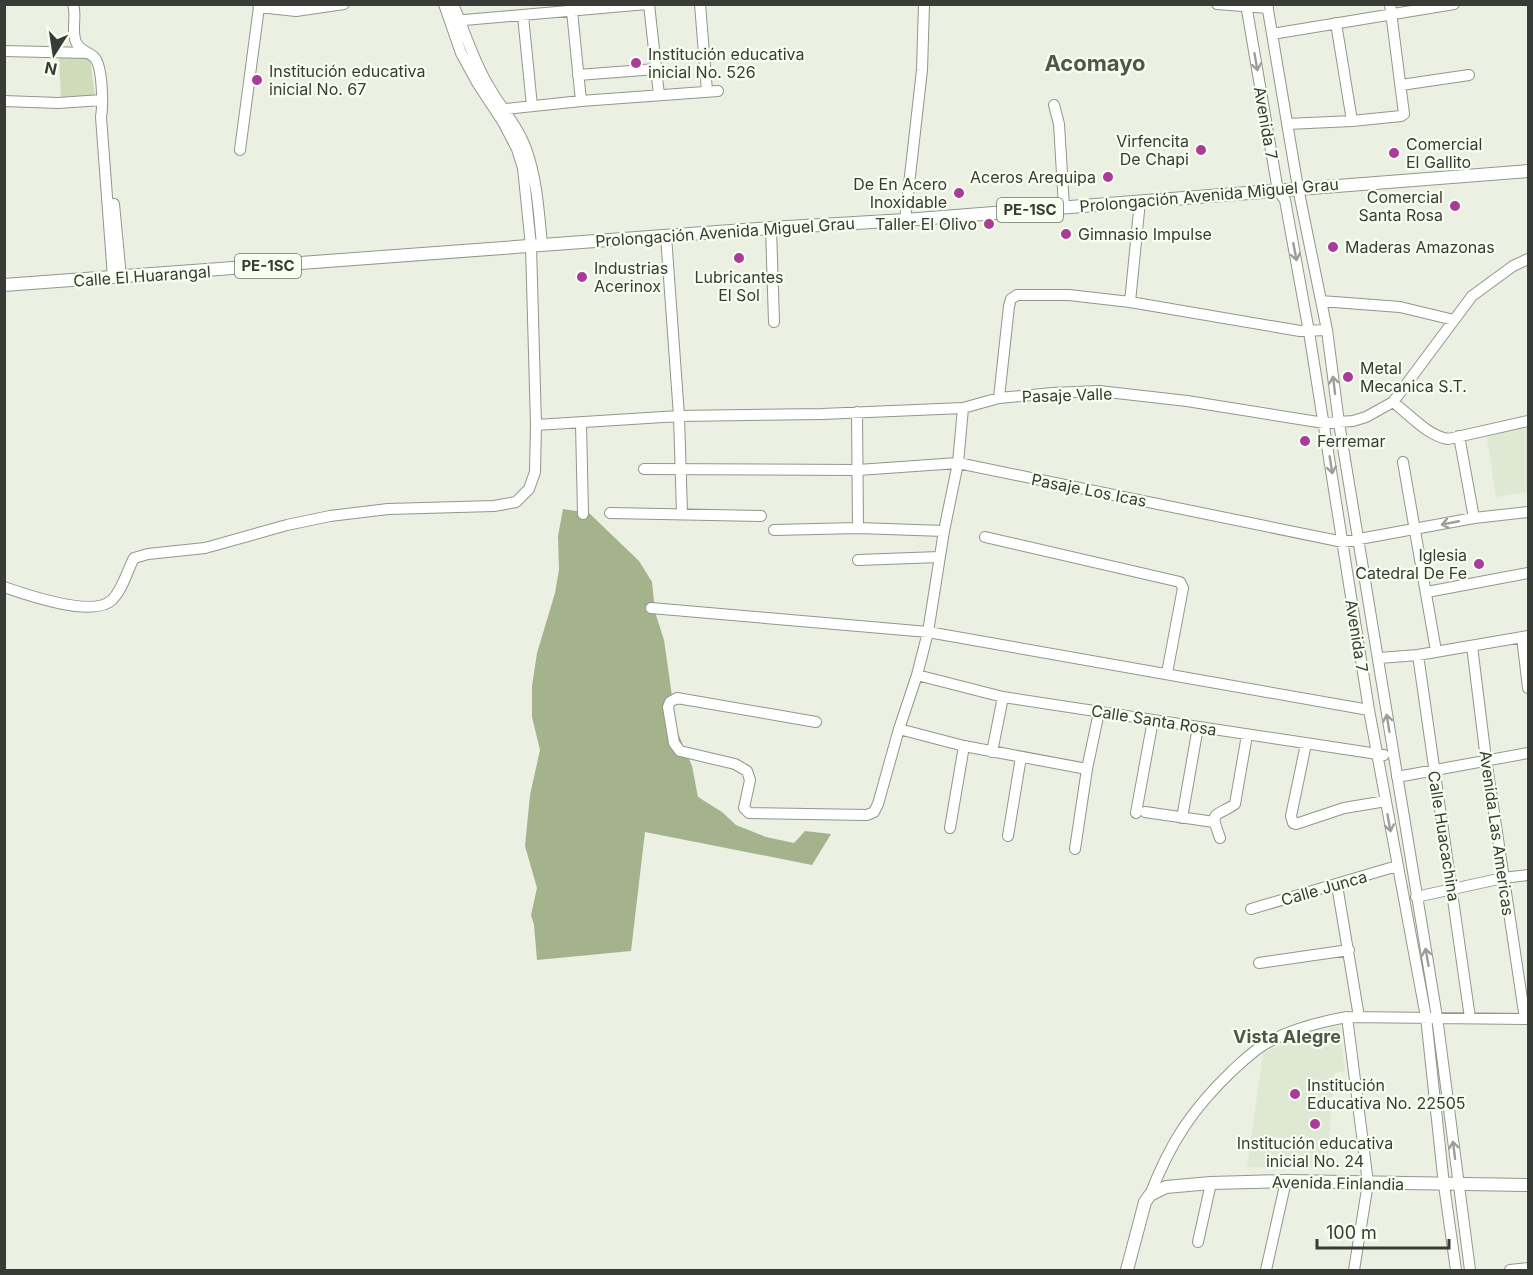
<svg xmlns="http://www.w3.org/2000/svg" width="1533" height="1275" viewBox="0 0 1533 1275" font-family="Inter,sans-serif">
<style>
.built{fill:#dfe8d3}
.green{fill:#cedcb9}
.forest{fill:#a4b38c}
.lines{fill:none;stroke-linecap:round;stroke-linejoin:round}
.minor-casing{stroke:#92978b;stroke-width:12}
.major-casing{stroke:#92978b;stroke-width:14}
.minor{stroke:#fff;stroke-width:10}
.major{stroke:#fff;stroke-width:12}
.oneway{stroke:#9c9e9a}
.poi-dot{fill:#ab3b98;stroke:#f8fef0;stroke-width:2}
.labels{text-anchor:middle;stroke-width:4.5;stroke-linejoin:round;paint-order:stroke}
.shield{fill:#f8fef0;stroke:#72766e;stroke-width:1.5}
.shield-label{font-size:15px;font-weight:bold;fill:#393c36}
.poi-label{font-size:16px;fill:#393c36;stroke:#f8fef0;text-anchor:start}
.street-label{font-size:16px;fill:#393c36;stroke:#f8fef0}
.neighbourhood-label{font-size:18px;font-weight:bold;fill:#51564b;stroke:#f8fef0}
.district-label{font-size:22px;font-weight:bold;fill:#51564b;stroke:#f8fef0}
</style>
<rect width="100%" height="100%" fill="#ebf0e3"/>
<path class="built" d="M1528,426V492L1496,497L1486,433Z
M1339,1026L1345,1071L1334,1073L1327,1168L1247,1167L1263,1053L1298,1037Z"/>
<path class="green" d="M59,57L90,58L95,96L61,97Z"/>
<path class="forest" d="M563,509L589,513L639,561L652,582L655,612L664,640L677,731L692,766L698,797L722,812L736,825L766,837L794,843L805,831L831,834L812,865L645,832L631,951L537,960L534,925L531,915L537,888L525,846L530,795L540,750L532,717V686L537,653L555,593L559,570L558,536Z"/>
<g class="lines">
<g class="minor-casing">
<path id="minor" d="M73,4C77,16 71,31 76,42C79,50 88,52 94,57C103,66 103,106 101,117L113,277
M453,4C465,32 473,60 488,85C500,107 518,126 526,149C537,179 539,213 542,245
M649,4L659,95
M700,4L707,91
M1217,4L1268,8
M1246,4L1278,191L1285,200L1309,332L1369,710L1426,1017L1444,1185L1456,1270
M1267,4L1298,188L1327,330L1339,423L1437,1017L1470,1270
M259,7L296,11L344,4
M572,11L581,101
M523,16L532,106
M453,21L647,4
M1336,23L1352,121
M1272,34L1454,4
M4,51L88,53
M578,75L656,69
M1401,85L1469,75
M4,101L58,103L102,100
M1054,105L1059,124L1064,207
M497,110L581,101L718,91
M1287,124L1352,121L1401,116L1404,114L1390,4
M240,150L259,7L258,4
M114,204L121,277
M905,220L922,70L924,4
M771,228L774,322
M666,236L679,416L682,513
M1321,301L1400,307L1454,320
M1130,302L1140,201
M999,398L1009,306L1011,299L1017,295H1069L1130,302L1300,331L1327,330
M1393,402C1409,414 1428,436 1448,439L1528,421
M857,412L858,528
M581,424L583,514
M536,425L679,416L822,414L963,408L999,398L1053,393L1099,391L1187,401L1324,423L1353,421L1366,417L1393,402L1472,296L1513,266L1528,259
M1459,436L1474,518
M1403,462L1436,651
M644,469L858,470L958,463L1343,542L1474,518L1528,512
M610,513L761,516
M774,530L858,528L944,531
M985,537L1180,582L1183,588L1167,673
M858,560L939,557
M4,587C27,595 93,618 112,600C123,589 127,571 134,558L148,554L205,548L287,525L330,516L388,509L494,506L516,502L529,489L535,472L536,425L531,246L523,168L517,149L503,122L478,84L461,53L444,4
M1427,592L1528,573
M651,608L928,632L1369,710
M1522,637L1528,688
M1472,646L1486,759L1525,1019
M1418,655L1470,1018
M1379,658L1418,655L1528,636
M917,675L1003,697L1384,755
M816,722L677,698L670,702L668,707L674,743L680,751L735,764L747,771L750,780L744,808L749,813L867,815L874,812L878,804L899,729L917,675L928,632L944,531L958,463L963,408
M899,729L964,746L1087,769
M1306,744L1291,816L1293,823L1296,824L1344,808L1386,801
M992,752L1003,697
M1397,777L1528,753
M1145,812L1214,822
M1136,813L1153,720
M1182,818L1198,727
M950,828L964,746
M1008,836L1021,757
M1220,838C1209,809 1215,818 1235,804L1247,735
M1075,849L1087,769L1099,712
M1337,885L1359,1017
M1416,897L1503,878L1528,875
M1251,909L1397,866
M1259,963L1349,950
M1347,1017L1368,1183L1354,1270
M1150,1195C1170,1143 1192,1109 1233,1070C1243,1061 1253,1051 1265,1044C1290,1029 1319,1022 1347,1017L1528,1019
M1198,1242L1211,1183
M1266,1270L1286,1181
M1510,1270L1528,1268"/>
</g>
<g class="major-casing">
<path id="major" d="M4,285L771,228L905,220L1528,171
M1127,1270L1145,1202L1150,1195L1166,1187L1211,1183L1286,1181L1528,1185"/>
</g>
<use href="#minor" class="minor"/>
<use href="#major" class="major"/>
</g>
<defs><path id="oneway-shaft" d="M-6 0H5M1.5-3L5.5 0L1.5 3" fill="none" stroke-width="1.6" stroke-linecap="round" stroke-linejoin="round" transform="scale(1.5)"/></defs>
<g class="oneway">
<use href="#oneway-shaft" transform="translate(1256 62) rotate(80)"/>
<use href="#oneway-shaft" transform="translate(1295 252) rotate(79)"/>
<use href="#oneway-shaft" transform="translate(1334 385) rotate(-97)"/>
<use href="#oneway-shaft" transform="translate(1331 465) rotate(81)"/>
<use href="#oneway-shaft" transform="translate(1450 523) rotate(169)"/>
<use href="#oneway-shaft" transform="translate(1388 723) rotate(-99)"/>
<use href="#oneway-shaft" transform="translate(1389 823) rotate(80)"/>
<use href="#oneway-shaft" transform="translate(1427 957) rotate(-100)"/>
<use href="#oneway-shaft" transform="translate(1454 1150) rotate(-97)"/>
</g>
<g class="poi-dot">
<circle cx="636" cy="63" r="6"/>
<circle cx="257" cy="80" r="6"/>
<circle cx="1201" cy="150" r="6"/>
<circle cx="1394" cy="153" r="6"/>
<circle cx="1108" cy="177" r="6"/>
<circle cx="959" cy="193" r="6"/>
<circle cx="1455" cy="206" r="6"/>
<circle cx="989" cy="224" r="6"/>
<circle cx="1066" cy="234" r="6"/>
<circle cx="1333" cy="247" r="6"/>
<circle cx="739" cy="258" r="6"/>
<circle cx="582" cy="277" r="6"/>
<circle cx="1348" cy="377" r="6"/>
<circle cx="1305" cy="441" r="6"/>
<circle cx="1479" cy="564" r="6"/>
<circle cx="1295" cy="1094" r="6"/>
<circle cx="1315" cy="1124" r="6"/>
</g>
<g class="labels">
<g class="shield">
<rect x="997" y="198" width="66" height="24" rx="4.5"/>
<rect x="235" y="254" width="66" height="24" rx="4.5"/>
</g>
<g class="shield-label">
<text x="1030" y="215">PE-1SC</text>
<text x="268" y="271">PE-1SC</text>
</g>
<g class="poi-label">
<text x="648" y="60">Institución educativa<tspan x="648" dy="18">inicial No. 526</tspan></text>
<text x="269" y="77">Institución educativa<tspan x="269" dy="18">inicial No. 67</tspan></text>
<text x="1189" y="147" text-anchor="end">Virfencita<tspan x="1189" dy="18">De Chapi</tspan></text>
<text x="1406" y="150">Comercial<tspan x="1406" dy="18">El Gallito</tspan></text>
<text x="1096" y="183" text-anchor="end">Aceros Arequipa</text>
<text x="947" y="190" text-anchor="end">De En Acero<tspan x="947" dy="18">Inoxidable</tspan></text>
<text x="1443" y="203" text-anchor="end">Comercial<tspan x="1443" dy="18">Santa Rosa</tspan></text>
<text x="977" y="230" text-anchor="end">Taller El Olivo</text>
<text x="1078" y="240">Gimnasio Impulse</text>
<text x="1345" y="253">Maderas Amazonas</text>
<text x="594" y="274">Industrias<tspan x="594" dy="18">Acerinox</tspan></text>
<text x="739" y="283" text-anchor="middle">Lubricantes<tspan x="739" dy="18">El Sol</tspan></text>
<text x="1360" y="374">Metal<tspan x="1360" dy="18">Mecanica S.T.</tspan></text>
<text x="1317" y="447">Ferremar</text>
<text x="1467" y="561" text-anchor="end">Iglesia<tspan x="1467" dy="18">Catedral De Fe</tspan></text>
<text x="1307" y="1091">Institución<tspan x="1307" dy="18">Educativa No. 22505</tspan></text>
<text x="1315" y="1149" text-anchor="middle">Institución educativa<tspan x="1315" dy="18">inicial No. 24</tspan></text>
</g>
<g class="street-label">
<text transform="translate(1266 123) rotate(80)" y="6">Avenida 7</text>
<text transform="translate(1209 195) rotate(-5)" y="6">Prolongación Avenida Miguel Grau</text>
<text transform="translate(725 232) rotate(-4)" y="6">Prolongación Avenida Miguel Grau</text>
<text transform="translate(142 276) rotate(-4)" y="6">Calle El Huarangal</text>
<text transform="translate(1067 395) rotate(-2)" y="6">Pasaje Valle</text>
<text transform="translate(1089 490) rotate(11)" y="6">Pasaje Los Icas</text>
<text transform="translate(1357 636) rotate(81)" y="6">Avenida 7</text>
<text transform="translate(1154 720) rotate(9)" y="6">Calle Santa Rosa</text>
<text transform="translate(1497 833) rotate(82)" y="6">Avenida Las Americas</text>
<text transform="translate(1444 836) rotate(81)" y="6">Calle Huacachina</text>
<text transform="translate(1324 888) rotate(-16)" y="6">Calle Junca</text>
<text transform="translate(1338 1183) rotate(1)" y="6">Avenida Finlandia</text>
</g>
<g class="neighbourhood-label">
<text x="1287" y="1043">Vista Alegre</text>
</g>
<g class="district-label">
<text x="1095" y="71">Acomayo</text>
</g>
</g>
<rect width="1533" height="1275" fill="none" stroke="#393c36" stroke-width="12"/>
<g transform="translate(54 54) rotate(192)" stroke="#f8fef0" stroke-width="4.5" paint-order="stroke">
<path d="M0-4.5L10 22L0 15L-10 22Z" fill="#393c36"/>
<text y="-9" font-size="16" font-weight="bold" text-anchor="middle" fill="#393c36">N</text>
</g>
<path d="M1317 1239v9h132v-9" fill="none" stroke="#393c36" stroke-width="3"/>
<text x="1326" y="1239" font-size="18" fill="#393c36" stroke="#f8fef0" stroke-width="4.5" paint-order="stroke">100 m</text>
</svg>
